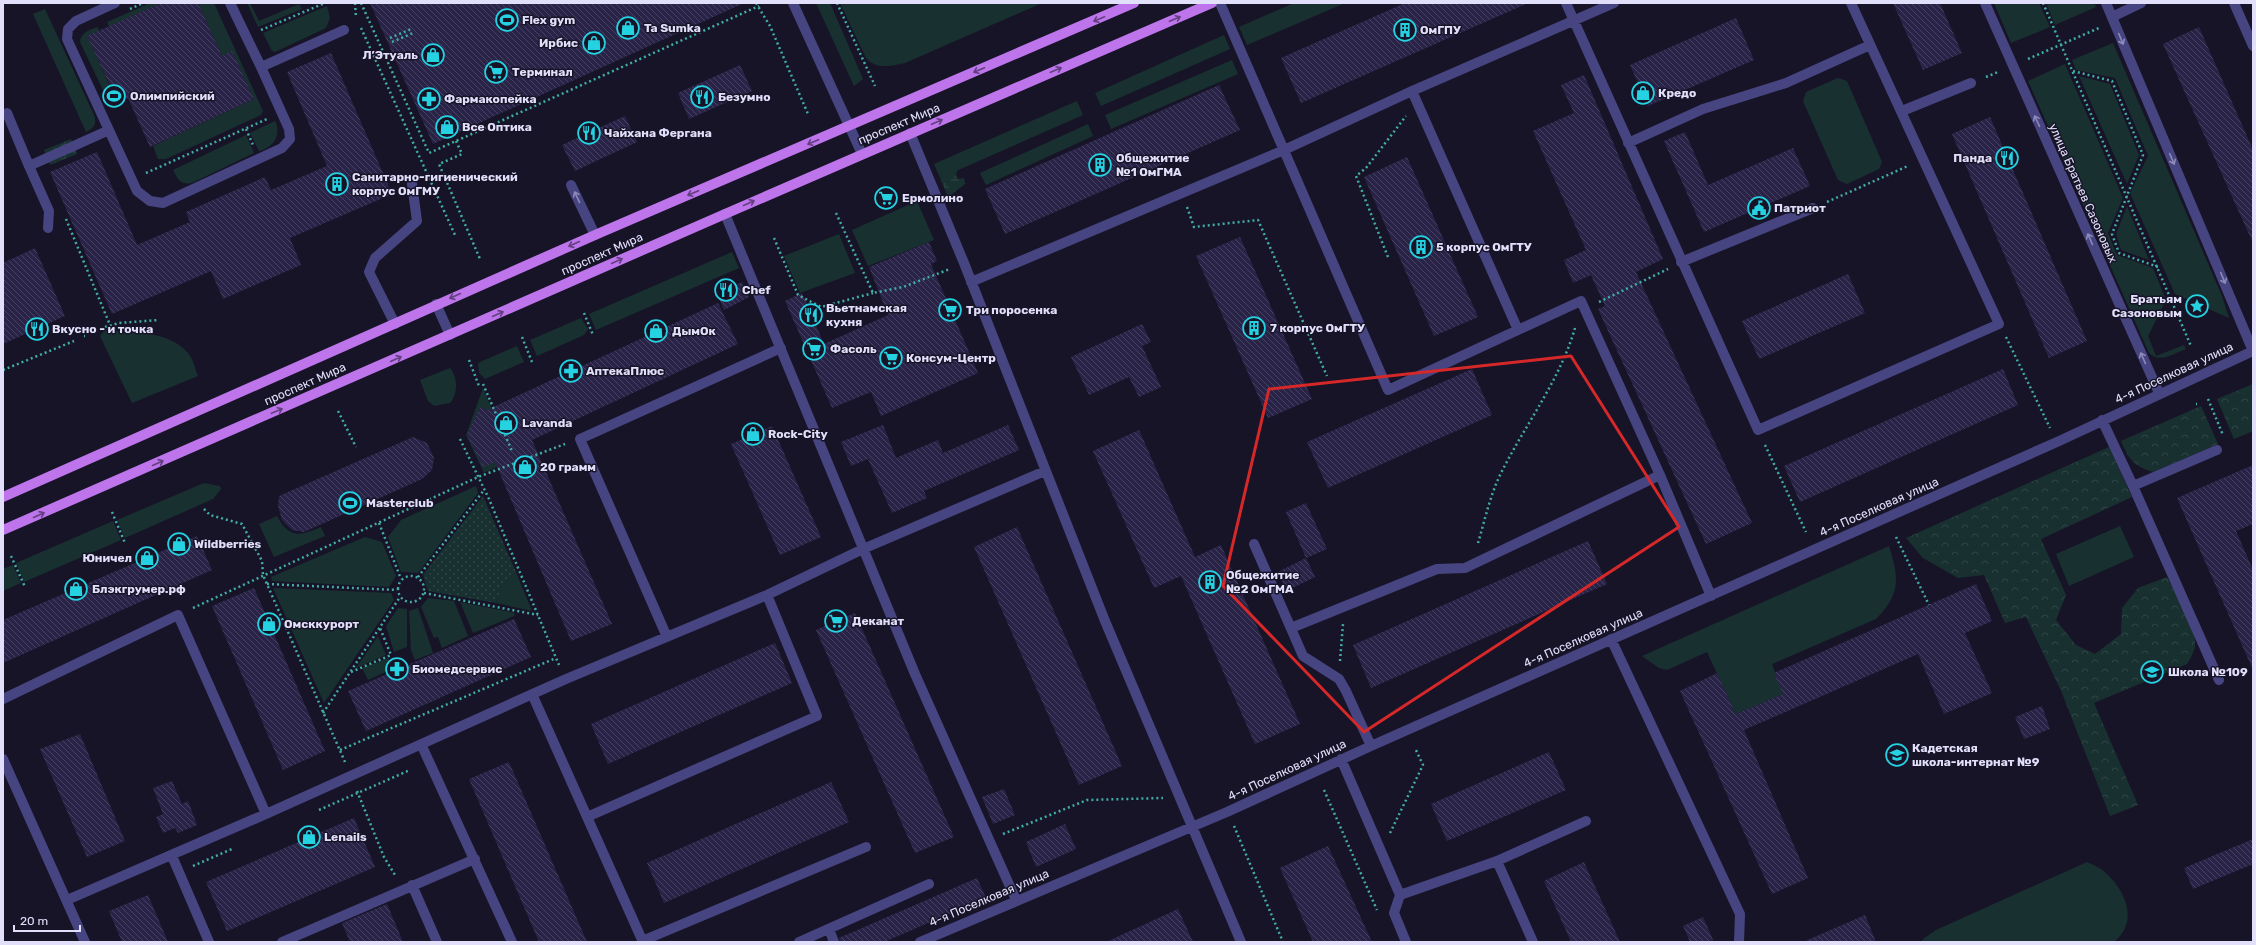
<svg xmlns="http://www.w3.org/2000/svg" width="2256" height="945" viewBox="0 0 2256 945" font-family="Rubik,sans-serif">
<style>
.grass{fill:#183130}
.forest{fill:url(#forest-crowns)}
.wetland{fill:url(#wetland-marsh)}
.park{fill:url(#park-dots)}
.building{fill:url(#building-back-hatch)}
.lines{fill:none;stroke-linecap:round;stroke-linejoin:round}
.path{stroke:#41ada5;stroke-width:2.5;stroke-dasharray:2 3;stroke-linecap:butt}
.minor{stroke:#474581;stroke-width:10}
.major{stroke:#be75ec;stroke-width:10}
.oneway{stroke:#624080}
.oneway2{stroke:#8d8ab8}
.marked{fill:none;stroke:#d62828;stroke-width:3;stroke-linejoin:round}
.labels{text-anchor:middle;stroke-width:3;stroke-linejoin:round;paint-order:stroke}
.poi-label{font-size:12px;font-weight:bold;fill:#e2dffb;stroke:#171428;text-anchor:start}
.street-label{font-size:12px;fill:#e2dffb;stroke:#171428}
</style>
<defs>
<pattern id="forest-crowns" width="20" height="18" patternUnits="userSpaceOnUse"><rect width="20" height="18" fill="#183130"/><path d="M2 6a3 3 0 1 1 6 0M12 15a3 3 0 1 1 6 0" fill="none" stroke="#2e4545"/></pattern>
<pattern id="wetland-marsh" width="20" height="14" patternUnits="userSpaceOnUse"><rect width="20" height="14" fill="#183130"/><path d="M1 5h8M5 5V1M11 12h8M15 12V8" fill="none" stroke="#2e4545"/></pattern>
<pattern id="park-dots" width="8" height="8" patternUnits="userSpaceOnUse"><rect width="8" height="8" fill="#183130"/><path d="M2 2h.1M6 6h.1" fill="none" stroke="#2e4545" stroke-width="1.8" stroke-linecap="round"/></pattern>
<pattern id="building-back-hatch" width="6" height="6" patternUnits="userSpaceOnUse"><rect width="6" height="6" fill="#292347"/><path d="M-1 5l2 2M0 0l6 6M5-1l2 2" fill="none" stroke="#484262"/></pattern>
</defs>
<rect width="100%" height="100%" fill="#171428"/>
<path class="grass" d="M150,3H161L109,27L107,22Z
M198,3H214L263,111L261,115L166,159H158L153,146L254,99L232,52L222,56Z
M247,3H250L259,21L299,4L302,9L258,27Z
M816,3H830L863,79L854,86Z
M840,3H1042L905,63C892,66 876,70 866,58Z
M1294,3H1345L1247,45L1239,27Z
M1994,3H2039L2050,27L2011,43Z
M2046,3H2094L2096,7L2055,25Z
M327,6L330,18L326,28L275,52L272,51L263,33Z
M45,9L94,115C97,124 94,128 86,132L33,14Z
M98,27L99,31L88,37L113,94L108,96L103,90L80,42C81,32 89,30 98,27Z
M1224,35L1230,49L1101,106L1095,93Z
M2113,43L2222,296L2229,318L2175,294L2130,193L2148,156L2115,78L2076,70L2072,60Z
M1232,60L1238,74L1111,129L1105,115Z
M2065,64L2123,198L2108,233L2117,255L2153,268L2166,300L2148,336L2156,356L2184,345L2186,349C2174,353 2160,364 2149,353L2028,81Z
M2079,76L2110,84L2139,155L2127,184Z
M1838,78L1847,81L1882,162L1879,169L1847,184L1838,180L1803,101L1806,92Z
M1077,101L1083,115L940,178L934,164Z
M275,121C282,135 273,148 259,151L250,133Z
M1088,124L1093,136L986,185L980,173Z
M246,135L254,153L192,183C180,185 178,179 173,170Z
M917,201L934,240L868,266L852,230Z
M2127,206L2149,260L2121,250L2116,234Z
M839,234L855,273L800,293L784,256Z
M732,252L739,268L596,330L589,314Z
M581,318L588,329L584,335L537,356L530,340Z
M105,330C133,333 168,330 188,353C193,358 195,369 198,376L132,403L100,336Z
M517,346L524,362L485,379L479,373L478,364L480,362Z
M450,368C458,377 458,394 450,403L434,406L428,401L420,380Z
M483,388L513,459L484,473L466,435Z
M204,483L220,486L221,489L213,499L125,538L117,520Z
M476,486L478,493L418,573L401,572L388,537L401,520Z
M277,516C289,539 301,536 321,527L325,536L274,557L259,524Z
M113,521L121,540L24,582L16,563Z
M2120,526L2134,557L2069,586L2056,554Z
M365,537L382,542L396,576L389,587L272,581L271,577Z
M1889,546C1899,578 1901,594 1876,619L1772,664L1783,694L1736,714L1707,652L1667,670L1659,668L1642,656Z
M13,565L21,583L3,591V569Z
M516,572L532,611L496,603L502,585Z
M273,588L391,593L394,600L324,703Z
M428,598L454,601L468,636L442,648L438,637L434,638L421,607Z
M460,602L515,613L514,616L473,633Z
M398,608L407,609V647L394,652L386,626Z
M418,608L433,653L415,660L411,650L409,611Z
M378,636L386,655L356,668Z
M388,658L392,669L368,680L362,668Z
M2087,862C2093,865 2101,868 2106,873C2126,892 2139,921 2114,942H1922L1923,939L1936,930Z"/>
<path class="forest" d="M2253,384V431L2234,439L2217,399Z
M2201,406L2218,444L2153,472C2133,465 2129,460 2121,441Z
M2109,447L2132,497L2041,539L2066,595L2056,620L2076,645L2095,654L2121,634L2122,608L2138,588L2167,577C2173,588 2194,629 2195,641C2196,650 2191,657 2187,664L2094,703L2138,805L2110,816L2062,693L2026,617L2005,623L1984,575L1958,578L1923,558L1906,538Z"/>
<path class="wetland" d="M71,139L77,154L50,165L44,150Z
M958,169L956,174L958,179L964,178L965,184L948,197L940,178Z"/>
<path class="park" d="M483,496L516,572L502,585L496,603L428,591L423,575Z"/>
<path class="building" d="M161,3H198L222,56L232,51L254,99L150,147L128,98L118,103L87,36Z
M370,3H744L433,144Z
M1405,3H1528L1301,103L1281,58Z
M1893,3H1940L1962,53L1923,70Z
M1736,18L1754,60L1648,106L1630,65Z
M2199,27L2253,150V243L2163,44Z
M331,53L392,194L290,238L301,265L223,299L211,271L112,314L50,172L97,152L137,245L190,222L186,212L265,177L271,190L327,166L287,72Z
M740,65L752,91L689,119L678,93Z
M1584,75L1663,259L1636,272L1752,523L1706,544L1598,309L1605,306L1591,275L1573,283L1564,260L1586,250L1533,131L1574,113L1561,85Z
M1219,85L1240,130L1005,234L985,189Z
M625,116L637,142L575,171L562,145Z
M1990,117L2087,341L2049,358L1952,134Z
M1685,132L1708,185L1793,148L1810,186L1704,232L1664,141Z
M1407,157L1478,317L1434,336L1364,177Z
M1240,237L1312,399L1268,418L1196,256Z
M929,242L937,261L931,264L978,373L881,416L871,392L832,408L785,301L802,293L824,344L888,315L869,267Z
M35,248L65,316L3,344V263Z
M1848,274L1865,313L1759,359L1742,321Z
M742,282L749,297L724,310L717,294Z
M718,303L738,344L532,440L612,624L571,641L495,462L483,467L467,435L471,426L480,407L487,410Z
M1142,324L1151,342L1142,346L1161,387L1139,397L1129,377L1089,395L1071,357Z
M1472,369L1492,415L1328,488L1307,442Z
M2003,369L2018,405L1800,502L1784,466Z
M883,425L896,458L938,440L943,453L1008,425L1019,450L924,491L927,498L892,513L868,459L851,466L841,442Z
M772,426L821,537L780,555L731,444Z
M1139,430L1195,557L1221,545L1300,724L1255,744L1181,576L1154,588L1093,451Z
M413,437L427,443L434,458L432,470L422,479L304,532L292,530L282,520L278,506L279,496Z
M2253,465V524L2236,531L2253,570V670L2177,498Z
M1306,503L1327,549L1306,558L1286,512Z
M1017,527L1122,766L1079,785L974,547Z
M197,536L212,570L3,663V620Z
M1588,541L1607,584L1371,688L1353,645Z
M1306,558L1315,577L1286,591L1278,572Z
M1976,584L1992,621L1965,633L1992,693L1944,714L1918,654L1744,730L1808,878L1772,894L1680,691L1717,673L1736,714L1783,694L1774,673Z
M254,588L325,751L283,770L212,606Z
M855,613L954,837L915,853L816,630Z
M514,619L531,657L366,731L348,691Z
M775,643L792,683L608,764L591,724Z
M2042,706L2050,729L2024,739L2015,717Z
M80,734L125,841L87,857L40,749Z
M1549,752L1566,790L1447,841L1431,804Z
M509,762L587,942H539L469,779Z
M172,781L182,804L188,801L197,825L178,833L175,828L163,833L156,817L163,814L153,788Z
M831,782L849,822L664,903L647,863Z
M1004,789L1015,815L993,824L982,797Z
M354,818L375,867L227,931L206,882Z
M1065,824L1076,849L1036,867L1026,842Z
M2253,839V864L2193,889L2184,868Z
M1328,846L1372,942H1313L1280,868Z
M1584,862L1620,942H1571L1544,881Z
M977,878L986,898L884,942H840L839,938Z
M148,895L168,942H122L109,911Z
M387,904L403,942H350L342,923Z
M1178,909L1193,942H1106Z
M1865,915L1876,942H1803Z
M1703,917L1714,942H1690L1683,926Z"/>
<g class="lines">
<path class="path" d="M355,3L356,18
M361,3L429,153L759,6
M756,3L770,26L808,114
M837,3L875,86
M2043,3L2191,346
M130,9L143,3
M361,28L455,235
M261,30L325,3
M390,38L411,29
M392,42L413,33
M2028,59L2099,28
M2073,71L2112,81L2143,155L2112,234L2119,253L2158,267
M1986,77L1998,72
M246,129L253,145
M456,141L462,154L439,164L480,259
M146,173L267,119
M1827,202L1908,166
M1187,207L1194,227L1258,220L1327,376
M836,213L873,293L903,287L950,269
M66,219L110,325
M774,238L798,295L821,307L873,293
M1388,257L1356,176L1366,168L1406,116
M1599,302L1668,269
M584,313L593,335
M105,327L119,323L159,320
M84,336H85
M522,337L532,362
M2006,337L2050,428
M469,360L479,386
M3,370L74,341
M483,384L512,451
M2208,399L2223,435
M2196,404H2197
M338,411L356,447
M460,439L489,499L559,665
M1765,445L1806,532
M204,509L210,515L242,524L262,561L263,575L345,762
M112,512L125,543
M379,523L401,579
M1896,537L1929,605
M1478,543C1485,520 1490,495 1501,473C1525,425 1560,380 1575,328
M11,556L25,587
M398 589a13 13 0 1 1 26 0a13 13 0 1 1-26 0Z
M418,577L484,490
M267,584L397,590
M424,593L538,615
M193,608L478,477L565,444
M1340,661L1343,624
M351,672L391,655L380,628
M323,713L400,597
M340,750L556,658
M1324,790L1377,910
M357,791L384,857L395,875
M319,810L410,770
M1234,826L1283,942
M1390,833L1423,765L1415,748
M1003,834L1087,800L1163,798
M193,866L232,849"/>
<path class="minor" d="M115,3L76,21L68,29L67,39L137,191L150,201L163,203L282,148L290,139L289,129L261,67L344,30
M230,3L261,67
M793,3L862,154
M1220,3L1388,390L1581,301L1660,475L1711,596
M1566,3L1758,430L1999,324L1851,3
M1985,3L2159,393
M2106,3L2253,351
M2234,3L2253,46
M2112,17L2141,3
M1412,91L1518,330
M1902,111L1971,83
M7,113L29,166
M910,133L964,263L1105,621L1241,942
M1628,143L1703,109L1786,83L1870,45
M571,185L595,235
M725,214L915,674L1016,900
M48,228L49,211L29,166L107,131
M1681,262L1813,208
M971,282L1284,150L1412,91L1614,3
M436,304L450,335
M395,324L369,272L375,258L417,221L412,184
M2102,420L2133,486L2217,450
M2133,486L2219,680
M1254,544L1303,656L1339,679L1346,691L1371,746
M1291,628L1437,569L1465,568L1660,475
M667,637L580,439L781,348
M1611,639L1740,914L1739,942
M532,694L643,942
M3,699L178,615L266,814L67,900
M421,744L512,942
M3,759L85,942
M1341,759L1400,895L1497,861L1586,821
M266,814L566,679L767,595L863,549L1045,471
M587,817L817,716L767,595
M172,856L209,942
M1497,861L1533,942
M412,885L437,942
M1400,895L1394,913L1406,942
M829,929L834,942
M642,941L866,847
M282,942L475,859
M799,942L929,884
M920,942L1227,812L1371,746L2057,442L2253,351"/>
<path class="major" d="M3,497L595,235L1134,3
M3,530L725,214L1212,3"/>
</g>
<defs><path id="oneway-shaft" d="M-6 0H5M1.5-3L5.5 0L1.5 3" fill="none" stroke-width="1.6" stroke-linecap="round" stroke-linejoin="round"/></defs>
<g class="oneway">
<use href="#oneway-shaft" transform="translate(1099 19) rotate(157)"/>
<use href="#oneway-shaft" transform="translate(1175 19) rotate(-23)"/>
<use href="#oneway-shaft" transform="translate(979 70) rotate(157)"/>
<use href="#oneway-shaft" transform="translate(1056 70) rotate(-23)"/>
<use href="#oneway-shaft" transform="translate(937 122) rotate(-23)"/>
<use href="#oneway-shaft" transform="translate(813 142) rotate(157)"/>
<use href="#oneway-shaft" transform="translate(693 193) rotate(157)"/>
<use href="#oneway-shaft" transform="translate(749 203) rotate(-24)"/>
<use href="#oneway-shaft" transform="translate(574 244) rotate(156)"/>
<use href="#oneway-shaft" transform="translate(617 261) rotate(-24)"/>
<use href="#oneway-shaft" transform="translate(455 296) rotate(156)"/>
<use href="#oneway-shaft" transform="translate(498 314) rotate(-24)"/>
<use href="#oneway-shaft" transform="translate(396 359) rotate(-24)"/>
<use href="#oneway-shaft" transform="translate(277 411) rotate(-23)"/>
<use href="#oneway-shaft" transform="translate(158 463) rotate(-24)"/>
<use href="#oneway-shaft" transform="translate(39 515) rotate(-24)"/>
</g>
<g class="oneway2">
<use href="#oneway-shaft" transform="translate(2121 39) rotate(67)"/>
<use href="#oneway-shaft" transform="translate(2037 121) rotate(-115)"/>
<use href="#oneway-shaft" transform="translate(2172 159) rotate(67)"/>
<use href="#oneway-shaft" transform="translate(577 197) rotate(-115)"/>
<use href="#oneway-shaft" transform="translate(2090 239) rotate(-114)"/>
<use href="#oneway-shaft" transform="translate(2223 278) rotate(67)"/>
<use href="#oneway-shaft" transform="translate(2143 358) rotate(-114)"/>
</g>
<path class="marked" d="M1571,356L1679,527L1364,732L1223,586L1269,389Z"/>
<defs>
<g id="stadium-ring" transform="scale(1.15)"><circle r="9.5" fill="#171428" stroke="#24d2e2" stroke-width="1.5"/><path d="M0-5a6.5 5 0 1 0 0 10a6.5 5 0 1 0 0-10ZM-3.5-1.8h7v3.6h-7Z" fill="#24d2e2"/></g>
<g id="shop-ring" transform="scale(1.15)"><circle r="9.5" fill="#171428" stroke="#24d2e2" stroke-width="1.5"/><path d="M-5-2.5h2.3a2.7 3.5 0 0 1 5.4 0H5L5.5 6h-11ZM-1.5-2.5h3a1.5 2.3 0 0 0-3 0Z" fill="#24d2e2"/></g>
<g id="building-ring" transform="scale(1.15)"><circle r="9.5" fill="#171428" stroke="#24d2e2" stroke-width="1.5"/><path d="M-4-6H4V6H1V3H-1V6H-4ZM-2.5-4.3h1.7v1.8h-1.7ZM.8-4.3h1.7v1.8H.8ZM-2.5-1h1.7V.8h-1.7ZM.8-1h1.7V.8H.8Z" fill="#24d2e2"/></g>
<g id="supermarket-ring" transform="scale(1.15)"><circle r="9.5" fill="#171428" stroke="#24d2e2" stroke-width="1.5"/><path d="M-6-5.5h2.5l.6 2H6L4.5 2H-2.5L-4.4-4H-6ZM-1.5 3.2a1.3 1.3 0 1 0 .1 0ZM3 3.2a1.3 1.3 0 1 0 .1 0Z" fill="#24d2e2"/></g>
<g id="restaurant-ring" transform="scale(1.15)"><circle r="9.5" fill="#171428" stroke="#24d2e2" stroke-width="1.5"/><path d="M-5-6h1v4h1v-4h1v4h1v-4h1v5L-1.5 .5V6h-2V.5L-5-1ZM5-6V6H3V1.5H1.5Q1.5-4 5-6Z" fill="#24d2e2"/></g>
<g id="pharmacy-ring" transform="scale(1.15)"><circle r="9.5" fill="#171428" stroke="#24d2e2" stroke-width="1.5"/><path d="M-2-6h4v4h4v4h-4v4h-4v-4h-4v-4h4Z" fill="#24d2e2"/></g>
<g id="civic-ring" transform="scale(1.15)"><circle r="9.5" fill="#171428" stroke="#24d2e2" stroke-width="1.5"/><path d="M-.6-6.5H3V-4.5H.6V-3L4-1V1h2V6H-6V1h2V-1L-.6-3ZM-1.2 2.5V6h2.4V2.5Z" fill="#24d2e2"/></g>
<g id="sight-ring" transform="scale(1.15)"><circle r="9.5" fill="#171428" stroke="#24d2e2" stroke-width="1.5"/><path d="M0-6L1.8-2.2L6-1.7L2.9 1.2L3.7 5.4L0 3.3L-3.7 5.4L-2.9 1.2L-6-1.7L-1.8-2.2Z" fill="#24d2e2"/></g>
<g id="school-ring" transform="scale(1.15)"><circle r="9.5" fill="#171428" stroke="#24d2e2" stroke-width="1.5"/><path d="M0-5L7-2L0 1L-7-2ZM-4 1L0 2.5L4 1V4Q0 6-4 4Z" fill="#24d2e2"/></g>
</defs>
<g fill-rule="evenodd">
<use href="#stadium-ring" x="507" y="20"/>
<use href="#shop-ring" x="628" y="28"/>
<use href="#building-ring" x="1405" y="30"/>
<use href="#shop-ring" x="594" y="43"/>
<use href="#shop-ring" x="433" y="55"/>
<use href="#supermarket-ring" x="496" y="72"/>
<use href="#shop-ring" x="1643" y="93"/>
<use href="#stadium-ring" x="114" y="96"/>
<use href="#restaurant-ring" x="702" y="97"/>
<use href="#pharmacy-ring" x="429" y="99"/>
<use href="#shop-ring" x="447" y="127"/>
<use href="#restaurant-ring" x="589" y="133"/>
<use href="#restaurant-ring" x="2007" y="158"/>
<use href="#building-ring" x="1100" y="165"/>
<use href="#building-ring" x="337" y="184"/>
<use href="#supermarket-ring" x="886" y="198"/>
<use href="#civic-ring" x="1759" y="208"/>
<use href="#building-ring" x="1421" y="247"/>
<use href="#restaurant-ring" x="726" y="290"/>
<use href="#sight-ring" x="2197" y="306"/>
<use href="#supermarket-ring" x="950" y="310"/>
<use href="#restaurant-ring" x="811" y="315"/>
<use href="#building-ring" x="1254" y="328"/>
<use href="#restaurant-ring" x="37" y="329"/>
<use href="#shop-ring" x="656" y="331"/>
<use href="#supermarket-ring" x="814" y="349"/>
<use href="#supermarket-ring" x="891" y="358"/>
<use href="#pharmacy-ring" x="571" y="371"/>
<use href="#shop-ring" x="506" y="423"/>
<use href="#shop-ring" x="753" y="434"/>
<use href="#shop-ring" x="525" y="467"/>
<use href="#stadium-ring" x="350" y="503"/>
<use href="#shop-ring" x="179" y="544"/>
<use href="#shop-ring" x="147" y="558"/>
<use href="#building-ring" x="1210" y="582"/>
<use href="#shop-ring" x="76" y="589"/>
<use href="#supermarket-ring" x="836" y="621"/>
<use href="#shop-ring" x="269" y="624"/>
<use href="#pharmacy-ring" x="397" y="669"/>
<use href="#school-ring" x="2152" y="672"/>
<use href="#school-ring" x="1897" y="755"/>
<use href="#shop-ring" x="309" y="837"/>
</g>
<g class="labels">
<g class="poi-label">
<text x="522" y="24">Flex gym</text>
<text x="644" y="32">Ta Sumka</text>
<text x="1420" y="34">ОмГПУ</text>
<text x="578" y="47" text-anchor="end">Ирбис</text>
<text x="418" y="59" text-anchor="end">Л’Этуаль</text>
<text x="512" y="76">Терминал</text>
<text x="1658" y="97">Кредо</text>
<text x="130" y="100">Олимпийский</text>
<text x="718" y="101">Безумно</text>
<text x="444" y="103">Фармакопейка</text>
<text x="462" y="131">Все Оптика</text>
<text x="604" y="137">Чайхана Фергана</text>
<text x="1116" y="162">Общежитие<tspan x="1116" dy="14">№1 ОмГМА</tspan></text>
<text x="1992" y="162" text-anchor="end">Панда</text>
<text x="352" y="181">Санитарно-гигиенический<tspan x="352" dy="14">корпус ОмГМУ</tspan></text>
<text x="902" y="202">Ермолино</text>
<text x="1774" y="212">Патриот</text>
<text x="1436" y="251">5 корпус ОмГТУ</text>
<text x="742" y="294">Chef</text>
<text x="2182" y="303" text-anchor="end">Братьям<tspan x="2182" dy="14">Сазоновым</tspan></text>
<text x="826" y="312">Вьетнамская<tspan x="826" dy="14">кухня</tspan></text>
<text x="966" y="314">Три поросенка</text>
<text x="1270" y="332">7 корпус ОмГТУ</text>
<text x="52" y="333">Вкусно - и точка</text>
<text x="672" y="335">ДымОк</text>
<text x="830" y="353">Фасоль</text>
<text x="906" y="362">Консум-Центр</text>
<text x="586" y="375">АптекаПлюс</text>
<text x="522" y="427">Lavanda</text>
<text x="768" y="438">Rock-City</text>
<text x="540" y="471">20 грамм</text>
<text x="366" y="507">Masterclub</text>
<text x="194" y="548">Wildberries</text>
<text x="132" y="562" text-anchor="end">Юничел</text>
<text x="1226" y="579">Общежитие<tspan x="1226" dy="14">№2 ОмГМА</tspan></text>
<text x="92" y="593">Блэкгрумер.рф</text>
<text x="852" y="625">Деканат</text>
<text x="284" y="628">Омсккурорт</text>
<text x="412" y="673">Биомедсервис</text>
<text x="2168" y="676">Школа №109</text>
<text x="1912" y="752">Кадетская<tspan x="1912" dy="14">школа-интернат №9</tspan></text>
<text x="324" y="841">Lenails</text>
</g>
<g class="street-label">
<text transform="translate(899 124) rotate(-23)" y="4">проспект Мира</text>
<text transform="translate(2083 193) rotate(66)" y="4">улица Братьев Сазоновых</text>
<text transform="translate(602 254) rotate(-24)" y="4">проспект Мира</text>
<text transform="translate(2174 373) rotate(-25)" y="4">4-я Поселковая улица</text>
<text transform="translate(305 384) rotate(-24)" y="4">проспект Мира</text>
<text transform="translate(1879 507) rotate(-24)" y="4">4-я Поселковая улица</text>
<text transform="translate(1583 638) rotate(-24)" y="4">4-я Поселковая улица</text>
<text transform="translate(1287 770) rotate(-25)" y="4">4-я Поселковая улица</text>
<text transform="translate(989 898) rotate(-23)" y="4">4-я Поселковая улица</text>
</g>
</g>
<rect width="2256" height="945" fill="none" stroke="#e2dffb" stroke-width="8"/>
<path d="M14 925v6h66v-6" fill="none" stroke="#e2dffb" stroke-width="2"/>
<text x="20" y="925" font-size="12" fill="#e2dffb" stroke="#171428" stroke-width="3" paint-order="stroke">20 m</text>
</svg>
